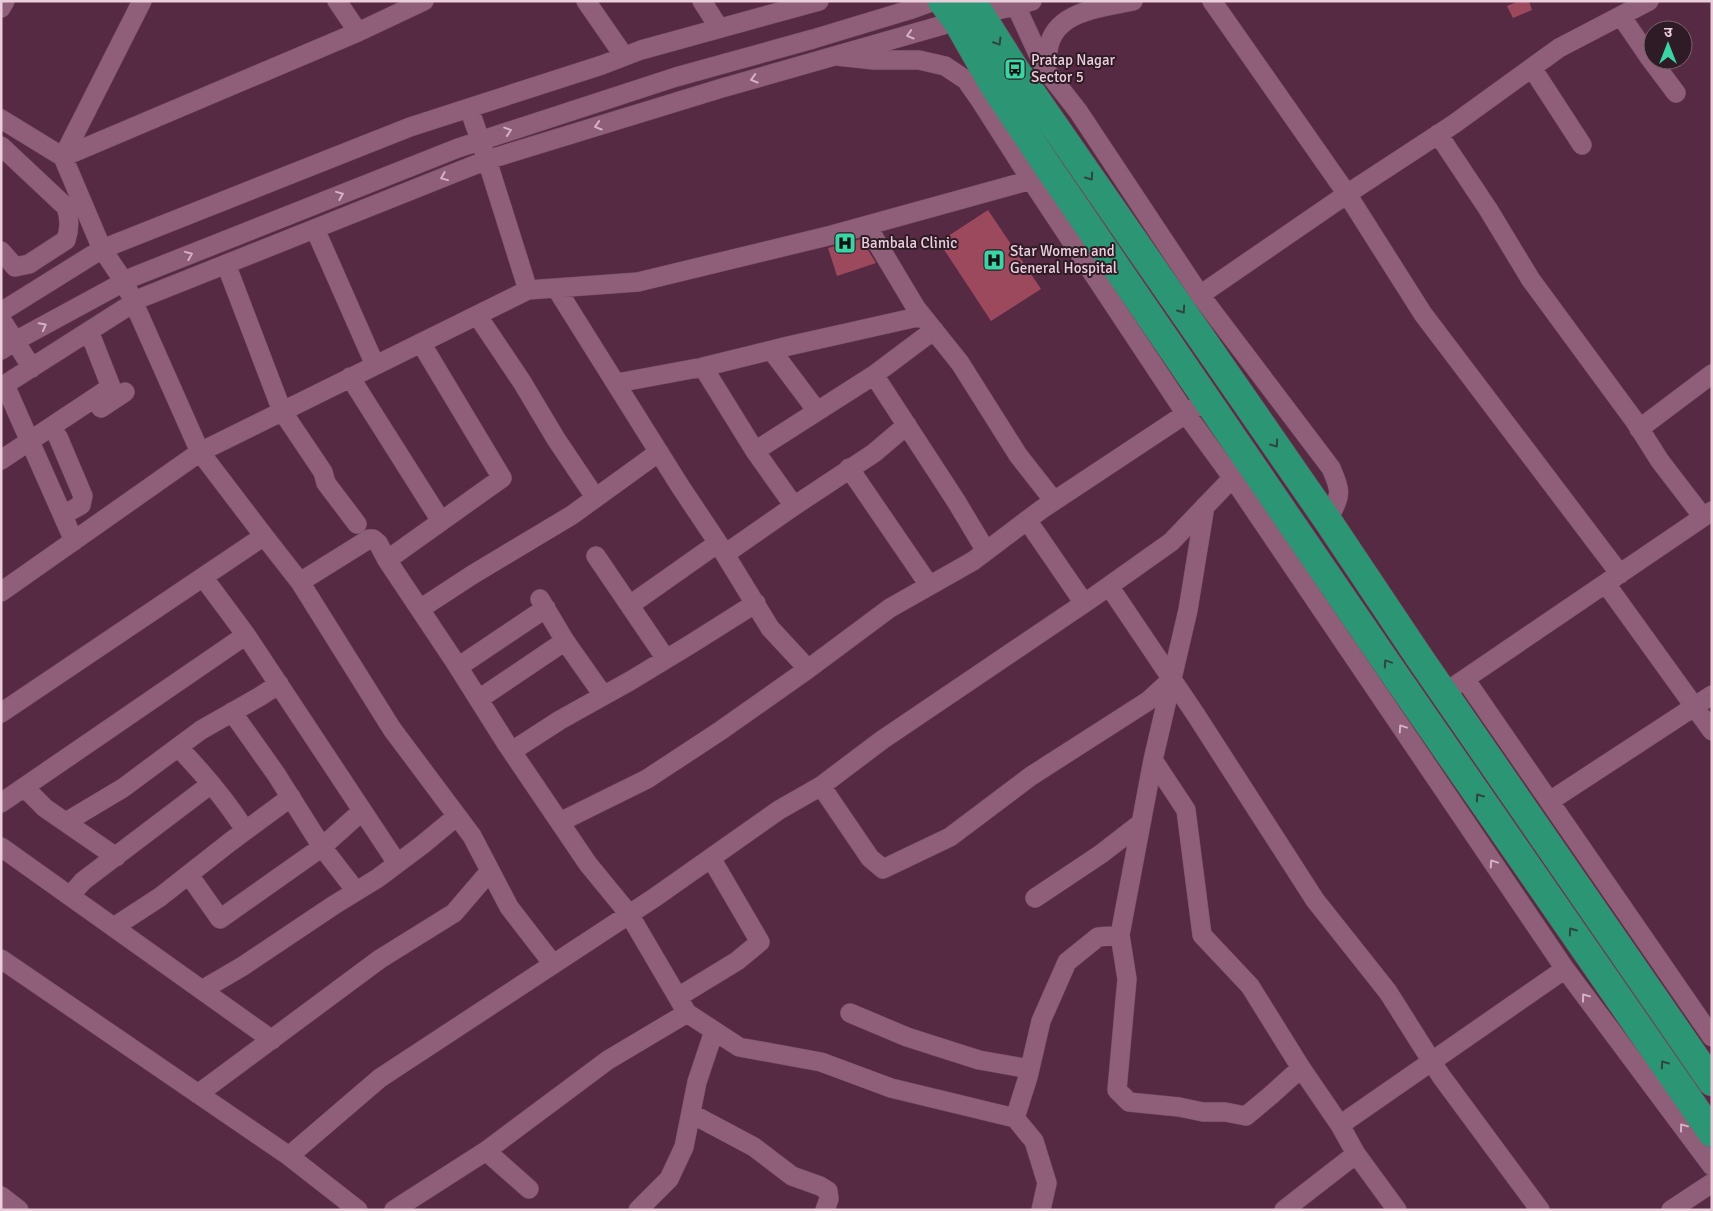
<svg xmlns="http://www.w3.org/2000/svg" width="1713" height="1211" viewBox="0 0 1713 1211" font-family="Signika,'Noto Sans Devanagari',sans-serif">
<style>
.building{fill:#9d495d}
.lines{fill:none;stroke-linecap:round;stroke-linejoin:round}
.minor-casing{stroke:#6f495f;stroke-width:20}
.highway-casing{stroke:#6f495f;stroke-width:29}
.minor{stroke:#8f5e78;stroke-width:19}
.highway{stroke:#2c9573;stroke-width:28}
.oneway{stroke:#d4b2c3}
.oneway2{stroke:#2e4640}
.labels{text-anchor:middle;stroke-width:4;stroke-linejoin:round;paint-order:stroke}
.poi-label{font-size:15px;fill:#ebcedc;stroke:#2f1b25;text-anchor:start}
</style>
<rect width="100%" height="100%" fill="#562a42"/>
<path class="building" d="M1519,1H1529L1532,10L1513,18L1507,6Z
M988,210L1041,289L991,321L939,242Z
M861,239L876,263L837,276L828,248Z"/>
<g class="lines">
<g class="minor-casing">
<path id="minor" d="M337,1L358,32
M586,1L624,56
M702,1L719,28
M1016,6L1045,69L1078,111L1200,295L1331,468C1343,495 1340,494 1328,521
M1,8L5,1
M1621,16L1649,57L1676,93
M837,56L874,60H919L945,66L966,80L980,100L1031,180L1186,414L1232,477L1565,969L1712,1166
M1532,68L1582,145
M1045,69C1047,61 1047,51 1050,42C1060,10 1105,7 1133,1
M469,108L487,160L528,290L638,282L832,235L1031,180L1041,175
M1,119L63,157L102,249L125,283L200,452L264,536
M1438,134L1488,209L1531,280L1634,420L1660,461L1703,517
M1,146L66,207C70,219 70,228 66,240L29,264L15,267L1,251
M63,157L358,32L424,1
M63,157L142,1
M867,226L916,308L960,363L1018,455L1054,501
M315,229L375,365
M226,264L282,411L323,472L326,483L357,524
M556,288L680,486L718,543L770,628L808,669L890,608L973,561L1042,509L1196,407
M1200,295L1347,194L1212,1
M1,312L102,249L410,127L602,65L641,50L819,1
M477,315L522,382L556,439L595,497
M1,319L32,368
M1,350L15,341L133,277L458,148L676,77L813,39L909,10L934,1
M772,351L817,411
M703,367L755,451L794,506L874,453L907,425
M874,375L956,501L986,551
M350,377L441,521
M617,383L703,367L784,347L922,316
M5,385L74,541
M1,387L141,298L487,160L722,88L957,21L1032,1
M101,408L125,392
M1639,429L1712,374
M58,437L83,496L81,505L63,515
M755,451L874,375L934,330
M1,460L111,387L89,331
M849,468L929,585
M1205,506L1188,610L1153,760L1120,935L1127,979L1117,1090L1129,1102L1179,1107L1203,1112H1225L1246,1116L1270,1096L1301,1068
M1027,520L1084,603
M725,554L794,506
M596,556L666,659
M387,560L502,478L421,343
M1620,574L1423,314L1347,194L1454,124L1559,48L1649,1
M203,577L246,635L397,863
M300,582L369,539H373L378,543L387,560L455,662L506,743L588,864L629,914L687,1013L608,1060L486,1151L394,1210
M1606,584L1712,731
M1109,586L1196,715L1315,900L1388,992L1441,1076L1540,1210
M1,592L200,452L528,290
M540,599L565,641
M630,605L718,543
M420,609L472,575L572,515L659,452
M458,667L546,608
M1465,679L1712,1037
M1456,685L1712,511
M479,699L565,641L603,695
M232,712L276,774L322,847L356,891
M1,713L264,536L300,582L392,729L472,836L509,907L553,964
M178,747C203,773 226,800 245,830
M512,751L560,720L630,681L691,644L756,603
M1153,760L1186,810L1202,935L1250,986L1301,1068L1340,1125L1356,1154L1397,1210
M821,786L870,858L883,869L950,837L1031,776L1148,701L1172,679
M24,787L45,808L116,857
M1550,801L1712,695
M1,803L246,635
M66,822L123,788L201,730L259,697L279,684
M560,822L647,779L720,731L808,669
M1,847L272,1040
M189,875L220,919L322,847L362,811
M70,896L83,881L211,784
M1035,898L1101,854L1141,823
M114,927L160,897L230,842L291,797
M1,959L289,1156L358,1210
M202,990L243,966L334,905L378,878L422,845L457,816
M678,997L737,961L760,942L711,858
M687,1013L739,1047L821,1062L891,1088L1015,1118L1034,1141L1047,1183L1041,1210
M850,1013L907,1037L979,1060L1030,1069
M198,1094L380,959L454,913L490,871
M692,1114L754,1147L792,1176L820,1186L828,1191L829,1199L825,1210
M1015,1118L1028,1077L1041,1021L1067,962L1098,937L1120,935
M1340,1125L1565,969
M486,1151L529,1189
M289,1156L380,1078L654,898L779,810L821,786L882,740L1092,598L1171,542L1240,470
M1,1196L19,1210
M638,1210L669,1179L684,1147L697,1082L714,1031
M1284,1210L1356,1154
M1671,1210L1712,1183"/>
</g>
<g class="highway-casing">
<path id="highway" d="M942,1L957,21L994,86L1050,170L1386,662L1712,1133
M972,1L1015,69L1328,521L1419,657L1712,1082"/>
</g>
<use href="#minor" class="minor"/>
<use href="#highway" class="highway"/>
</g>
<defs><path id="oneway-chevron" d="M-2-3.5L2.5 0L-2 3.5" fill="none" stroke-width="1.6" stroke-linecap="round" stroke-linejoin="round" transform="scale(1.25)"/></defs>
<g class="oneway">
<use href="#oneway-chevron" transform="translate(910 35) rotate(164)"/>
<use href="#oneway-chevron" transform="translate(754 79) rotate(164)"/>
<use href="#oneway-chevron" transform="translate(598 126) rotate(163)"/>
<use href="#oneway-chevron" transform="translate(508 131) rotate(-18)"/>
<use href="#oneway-chevron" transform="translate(444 177) rotate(158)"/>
<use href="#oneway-chevron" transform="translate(340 195) rotate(-22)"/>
<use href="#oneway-chevron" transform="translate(189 255) rotate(-22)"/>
<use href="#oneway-chevron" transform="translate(43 326) rotate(-28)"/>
<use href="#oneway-chevron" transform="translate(1402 728) rotate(-124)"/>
<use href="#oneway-chevron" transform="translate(1493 863) rotate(-124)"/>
<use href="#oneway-chevron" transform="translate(1585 997) rotate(-127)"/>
<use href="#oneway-chevron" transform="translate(1683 1127) rotate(-127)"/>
</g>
<g class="oneway2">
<use href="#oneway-chevron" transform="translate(998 42) rotate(58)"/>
<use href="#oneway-chevron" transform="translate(1090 177) rotate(55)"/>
<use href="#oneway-chevron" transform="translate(1182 310) rotate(55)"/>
<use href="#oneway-chevron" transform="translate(1275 444) rotate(55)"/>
<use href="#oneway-chevron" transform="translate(1387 663) rotate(-124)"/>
<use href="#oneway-chevron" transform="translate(1479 797) rotate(-125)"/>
<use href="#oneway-chevron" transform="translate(1572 931) rotate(-125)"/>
<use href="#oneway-chevron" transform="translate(1664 1064) rotate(-125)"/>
</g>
<defs>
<g id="bus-square" transform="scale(1.125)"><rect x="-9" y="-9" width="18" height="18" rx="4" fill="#3bd4a4" stroke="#2f1b25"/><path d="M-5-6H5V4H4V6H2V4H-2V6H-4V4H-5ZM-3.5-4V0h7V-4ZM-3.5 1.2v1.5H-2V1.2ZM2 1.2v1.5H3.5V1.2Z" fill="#111"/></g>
<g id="hospital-square" transform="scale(1.125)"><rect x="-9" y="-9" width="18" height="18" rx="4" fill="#3bd4a4" stroke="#2f1b25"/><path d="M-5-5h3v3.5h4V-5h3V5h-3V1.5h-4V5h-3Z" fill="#111"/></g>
</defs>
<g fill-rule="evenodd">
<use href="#bus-square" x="1015" y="69"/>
<use href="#hospital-square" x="845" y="243"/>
<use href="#hospital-square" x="994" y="260"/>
</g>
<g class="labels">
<g class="poi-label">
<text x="1031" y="65">Pratap Nagar<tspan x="1031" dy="17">Sector 5</tspan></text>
<text x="861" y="248">Bambala Clinic</text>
<text x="1010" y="256">Star Women and<tspan x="1010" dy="17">General Hospital</tspan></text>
</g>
</g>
<rect width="1713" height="1211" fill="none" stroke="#ebcedc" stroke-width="5"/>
<g transform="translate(1668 45)"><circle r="24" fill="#2f1b25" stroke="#7a636e"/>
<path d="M0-4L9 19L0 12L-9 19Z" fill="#3bd4a4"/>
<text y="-8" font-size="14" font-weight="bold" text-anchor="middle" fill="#ebcedc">उ</text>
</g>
</svg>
